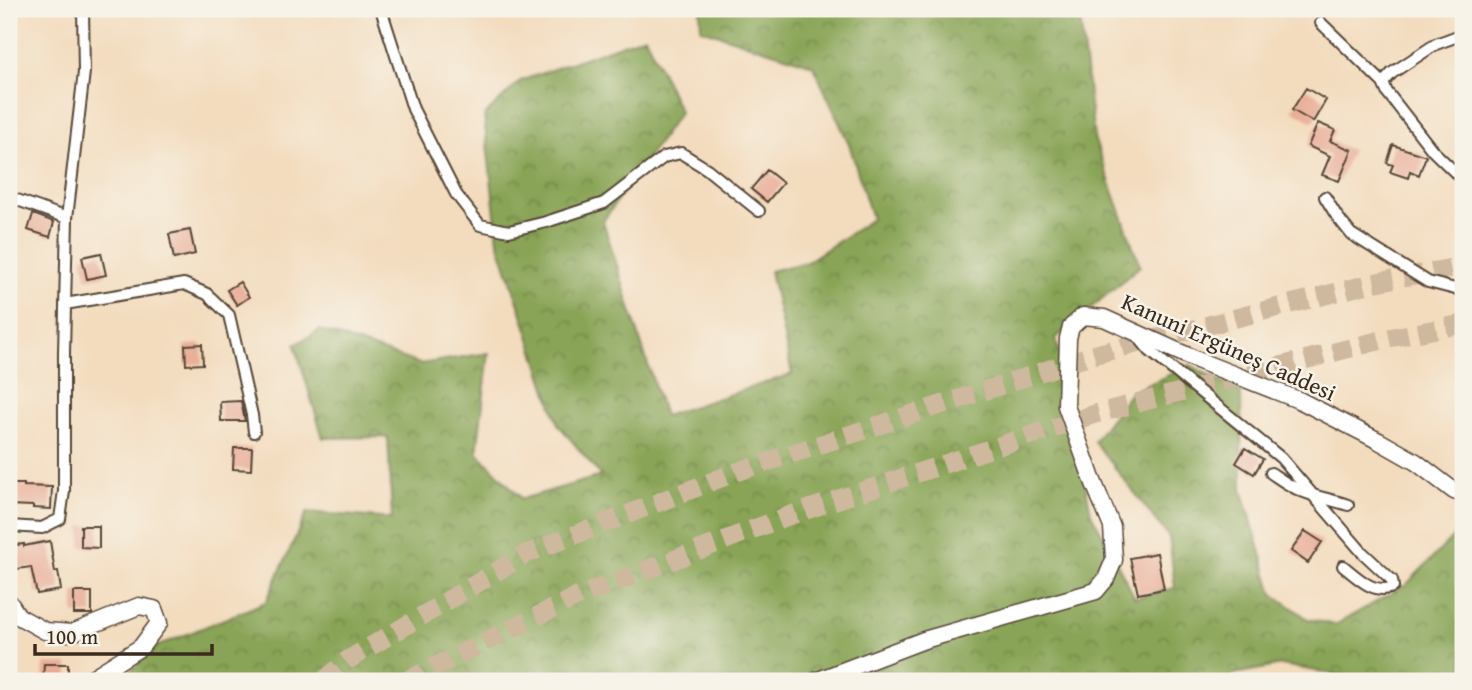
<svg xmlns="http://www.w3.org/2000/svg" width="1472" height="690" viewBox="0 0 1472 690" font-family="'Gentium Book Plus',serif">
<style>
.forest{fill:url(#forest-crowns);stroke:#62673a;stroke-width:2}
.building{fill:#e9ad97}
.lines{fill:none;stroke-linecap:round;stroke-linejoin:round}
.highway-tunnel{stroke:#ceb89e;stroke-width:19;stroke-dasharray:19 10;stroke-linecap:butt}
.street-casing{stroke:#574536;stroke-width:14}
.secondary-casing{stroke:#574536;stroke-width:19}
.street{stroke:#fff;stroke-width:10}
.secondary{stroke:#fff;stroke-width:16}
.labels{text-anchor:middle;stroke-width:5;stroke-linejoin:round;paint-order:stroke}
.street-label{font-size:23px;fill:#3b2a1e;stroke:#f7f3e8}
</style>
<defs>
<pattern id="forest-crowns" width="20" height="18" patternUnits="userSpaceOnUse" patternTransform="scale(1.75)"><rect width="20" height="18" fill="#89a456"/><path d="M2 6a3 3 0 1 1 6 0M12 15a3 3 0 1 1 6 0" fill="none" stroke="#718647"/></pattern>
</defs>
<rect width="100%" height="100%" fill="#f7f3e8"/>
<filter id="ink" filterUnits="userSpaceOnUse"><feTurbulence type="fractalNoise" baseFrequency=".0143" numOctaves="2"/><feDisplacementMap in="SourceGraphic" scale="14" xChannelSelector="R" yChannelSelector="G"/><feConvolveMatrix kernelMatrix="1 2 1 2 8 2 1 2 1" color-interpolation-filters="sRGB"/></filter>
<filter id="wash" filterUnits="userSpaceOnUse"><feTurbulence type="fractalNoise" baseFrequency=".00686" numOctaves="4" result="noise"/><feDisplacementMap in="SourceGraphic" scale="28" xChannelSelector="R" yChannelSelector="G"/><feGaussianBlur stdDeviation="1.57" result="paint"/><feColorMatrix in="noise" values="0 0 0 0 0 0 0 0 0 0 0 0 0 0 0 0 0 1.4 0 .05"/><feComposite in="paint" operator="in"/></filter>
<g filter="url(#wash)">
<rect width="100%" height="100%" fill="#f3dcbe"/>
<path class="forest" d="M700,9H1079L1094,138L1140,266L1056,338L1091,513L1135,598L1175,588L1169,537L1094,441L1130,393L1190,365L1241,393L1242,489L1273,594L1308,619L1335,625L1406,585L1463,527V681H1353L1339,675L1282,665L1234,674L1224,681H119L158,646L266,602L307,512L392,519L388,437L323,438L295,345L320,330L420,364L489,353L477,452L522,499L601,476L558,424L498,241L484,116L520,81L645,36L680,112L603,221L664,416L792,374L770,271L807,262L872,219L849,144L813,65L701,29Z"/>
<g id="blocks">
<path class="building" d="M1306,88L1326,100L1313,122L1292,110Z
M1318,123L1335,130L1330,141L1352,150L1339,181L1322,175L1330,156L1308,146Z
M1393,145L1426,156L1419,175L1410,171L1408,178L1390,172L1393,165L1387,163Z
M767,170L783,183L767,202L751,189Z
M33,214L54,222L50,237L28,230Z
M190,230L195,254L174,259L169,234Z
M101,253L106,275L87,279L82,257Z
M240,282L249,297L237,305L227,290Z
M202,344L203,364L186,365L185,345Z
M241,401L245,421H221L220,402Z
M234,448H252L251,470L233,469Z
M1245,448L1263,459L1254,474L1236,463Z
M9,484H24V486L52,487L51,509L33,508V506L9,505Z
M81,526H99V548L81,547Z
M1305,531L1322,542L1308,563L1291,551Z
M50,541L55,572L58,571L61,590L37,594L31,567L9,570V546L24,544V546Z
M1157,553L1164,589L1138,594L1130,558Z
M74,592H92V614H74Z
M44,664H68V681H43Z"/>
</g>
</g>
<g filter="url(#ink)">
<use href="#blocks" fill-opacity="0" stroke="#574536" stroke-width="2"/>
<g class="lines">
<path class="highway-tunnel" d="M324,681L348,660L526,554L736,472L1093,355L1372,283L1463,266
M406,681L574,598L788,516L1095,414L1389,338L1463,324"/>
<g class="street-casing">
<path id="street" d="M381,9L413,109L456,194L480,225L509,231L546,222L604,203L664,157L681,153L707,169L759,211
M1321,23L1383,83
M1463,34L1436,44L1392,73L1383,83L1387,92L1433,151L1463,180
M9,197L67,218
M1325,197L1336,215L1351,234L1428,282L1463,291
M65,304L184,284L207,294L229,315L252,415L254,432
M1136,334L1150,351L1281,458L1362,552L1392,580L1393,587C1374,595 1358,578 1343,566
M1271,473C1280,479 1288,485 1297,489C1313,497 1331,499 1348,505
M9,526L42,528L60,519L64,491V353L67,218L84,72L83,9"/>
</g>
<g class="secondary-casing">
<path id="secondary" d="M9,602L18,616L45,631L72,633L139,606L154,609L159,623L141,647L87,681
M816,681L924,640L1096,591L1106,579L1114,560L1112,527L1091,476L1066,406L1068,338L1071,327L1083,316L1104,318L1197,360L1301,401L1379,441L1416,462L1454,491L1463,494"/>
</g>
<use href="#street" class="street"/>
<use href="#secondary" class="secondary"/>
</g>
</g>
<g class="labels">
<g class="street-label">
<text transform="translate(1229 347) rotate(24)" y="8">Kanuni Ergüneş Caddesi</text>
</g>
</g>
<rect width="1472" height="690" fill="none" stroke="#f7f3e8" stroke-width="35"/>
<path d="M35 644v10h177v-10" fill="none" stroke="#3b2a1e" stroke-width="3.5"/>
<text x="46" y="644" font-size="21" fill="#3b2a1e" stroke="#f7f3e8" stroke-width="5" paint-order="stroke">100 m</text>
</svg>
